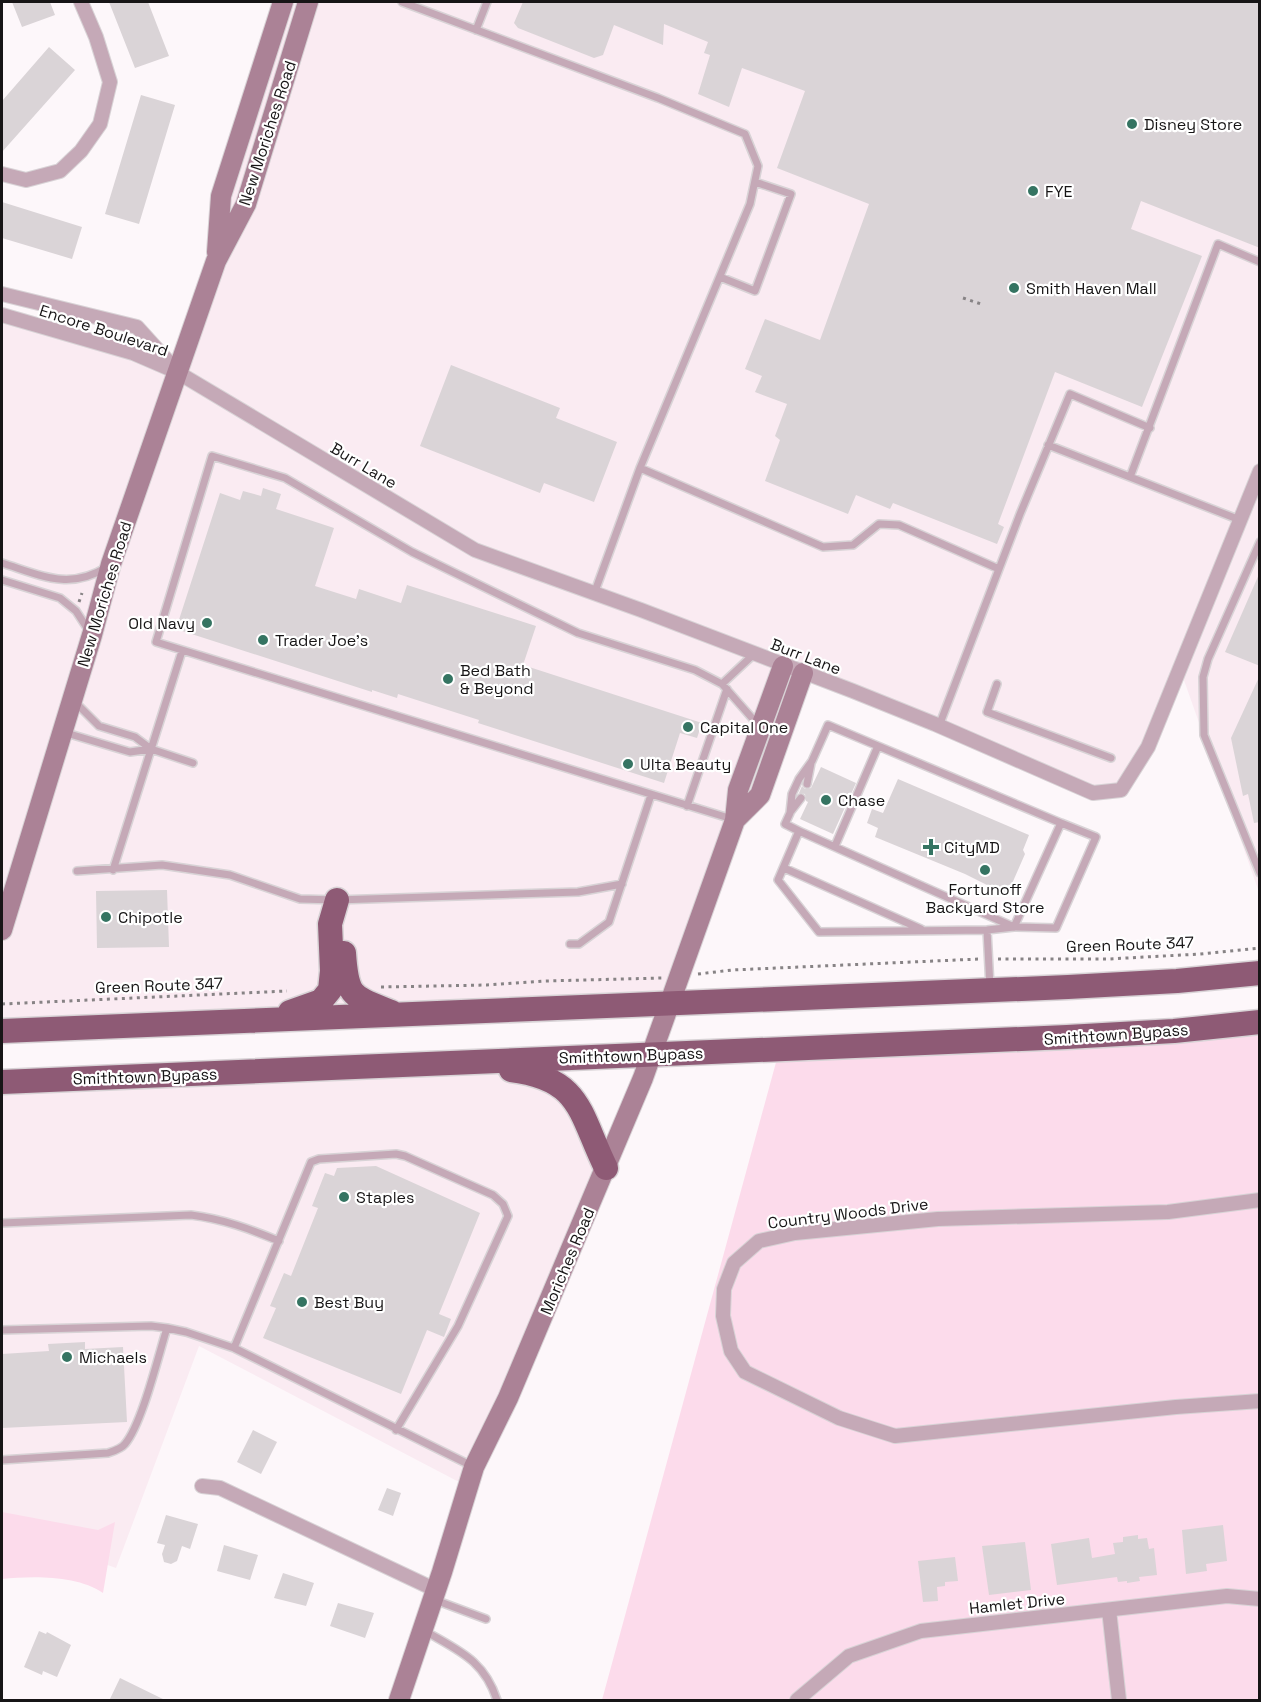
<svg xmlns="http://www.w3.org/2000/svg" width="1261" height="1702" viewBox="0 0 1261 1702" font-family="'Space Grotesk',sans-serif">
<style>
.built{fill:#faebf2}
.green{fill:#fcdbeb}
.building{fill:#dad4d7}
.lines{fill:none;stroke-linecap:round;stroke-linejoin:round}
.service-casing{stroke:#d8d3d6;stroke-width:10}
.minor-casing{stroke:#d8d3d6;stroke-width:16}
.secondary-casing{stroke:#d8d3d6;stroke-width:22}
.trunk-casing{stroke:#d8d3d6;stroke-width:27}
.path{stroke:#878385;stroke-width:3;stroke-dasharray:3 4.5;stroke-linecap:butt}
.service{stroke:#c5a9b7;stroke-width:7}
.minor{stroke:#c5a9b7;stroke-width:14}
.secondary{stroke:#ab8296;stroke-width:20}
.trunk{stroke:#8e5a75;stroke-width:24}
.poi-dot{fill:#357462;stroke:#fff;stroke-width:2}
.labels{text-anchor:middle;stroke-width:4.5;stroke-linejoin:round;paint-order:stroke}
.poi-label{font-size:16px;fill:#171516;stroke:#fff;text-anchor:start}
.street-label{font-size:16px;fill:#171516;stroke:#fff}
</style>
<rect width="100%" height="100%" fill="#fdf7fa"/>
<path class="built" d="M284,2H1259V892L1180,669L1121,790L1093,793L783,666L669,1004L2,1031V315L177,372Z
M537,1059L595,1155L590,1186L508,1398L459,1482L199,1346L116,1568L2,1527V1082Z"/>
<path class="green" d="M1259,1019V1700H602L778,1055Z
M2,1512L98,1530L115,1522L103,1593C77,1575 32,1576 2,1579Z"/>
<path class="building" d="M12,2H50L55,15L22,27Z
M109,2H148L169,56L135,68Z
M523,2H1260V248L1141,201L1131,229L1202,256L1142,407L1055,372L998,524L1004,527L997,544L893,503L890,509L856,495L848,514L765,481L780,440L775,436L787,404L755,392L762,376L745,369L765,319L820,340L869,204L777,168L805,91L742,68L729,107L698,94L710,55L704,53L708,42L664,24L663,45L614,25L603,55L594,58L518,28L514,23Z
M49,47L75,70L2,152V101Z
M141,95L175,105L139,224L105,214Z
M2,202L82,227L72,259L2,238Z
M451,365L560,408L556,418L617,442L594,502L544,483L540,493L420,446Z
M263,488L281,494L276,509L334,528L315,586L356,599L359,589L401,603L407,585L536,626L523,665L702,723L697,738L680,733L664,783L478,723L479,720L398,694L397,698L372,690V692L176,629L220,493L240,500L243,491L261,496Z
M1260,572V666L1225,652Z
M1260,675V822L1254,823L1248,794L1243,796L1231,738Z
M821,767L856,783L833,834L800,819L808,802L806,801L805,794L799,793L802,786L805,789L811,788Z
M898,779L1029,835L1023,850L1025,854L1007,895L965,874L875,837L878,828L867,823L872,809L883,813Z
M167,890L169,947L97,948L96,891Z
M376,1166L480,1213L439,1314L451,1319L444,1337L427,1330L401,1394L263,1338L276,1308L270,1306L284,1273L291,1276L318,1208L312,1206L325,1173L334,1176L337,1168Z
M85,1342V1349L123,1347L127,1422L2,1428V1354L49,1351L48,1344Z
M253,1430L277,1442L261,1474L237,1462Z
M387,1488L401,1493L393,1516L378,1510Z
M166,1515L198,1524L190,1549L182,1546L177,1561L171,1564L164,1562L162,1554L165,1545L157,1543Z
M1223,1525L1227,1561L1206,1564L1207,1571L1186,1574L1182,1530Z
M1138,1535V1539L1147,1538L1149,1549L1154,1548L1157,1575L1139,1577L1140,1581L1127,1583V1581L1118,1582L1117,1577L1057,1585L1051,1544L1089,1538L1092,1558L1115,1554L1113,1543L1123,1542V1537Z
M1025,1542L1031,1590L989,1595L982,1546Z
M224,1545L258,1555L250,1580L217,1571Z
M955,1557L958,1581L945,1582V1586L937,1587L938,1601L923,1602L918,1561Z
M283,1573L314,1583L306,1606L274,1598Z
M338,1603L374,1613L365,1638L330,1626Z
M39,1631L46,1634L47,1632L71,1645L57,1677L43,1671L42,1675L24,1667Z
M120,1678L167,1701H109Z"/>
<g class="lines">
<g class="service-casing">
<path id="service" d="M402,2L658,98L745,134L758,166L750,204L640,468L594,594
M476,30L487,2
M720,277L755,291L791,194L755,182
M1048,445L1240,520
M640,468L823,547L853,545L879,524L899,525L999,569
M1130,477L1218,244L1260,262
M1260,542L1208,659L1203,677L1204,735L1260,873
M2,563C40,575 69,591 107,567
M2,580L60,598L76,611L89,631
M722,684L754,654
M997,684L987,712L1111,758
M74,701L99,726L135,737L151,749L193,763
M939,726L1020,514L1070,394L1150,428
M63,732L130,752L151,749
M807,784L811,763
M687,806L727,689
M791,811L801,798
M732,819L156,642L212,456L285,478L412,552L578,633L695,670L722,684L759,726
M799,831L785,824L790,813L792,794L799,779L812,761L828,725L878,746
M835,846L878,746L1061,823L1014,927L799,831L778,880L819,932L987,930L1014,927L1056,928L1096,837L1061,823
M784,868L921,929
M113,870L182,651
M77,871L162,865L230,875L300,899L337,900L578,892L622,884
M987,930L990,987
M570,944H579L609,922L651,795
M2,1223L191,1215C223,1219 250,1229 279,1241
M2,1330L151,1326L167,1328
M396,1430L458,1326L508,1216L503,1204L493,1195L405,1156L396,1154L319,1159L311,1162L234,1348L472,1466
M2,1460L108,1453C114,1451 121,1449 125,1444C142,1424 158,1357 167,1328L186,1332L234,1348
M435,1600L486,1619
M425,1631C459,1651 484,1660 497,1700"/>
</g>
<g class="minor-casing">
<path id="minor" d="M2,174L26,180L60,171L81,151L100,124L110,82L96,37L81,2
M2,294L137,327L174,368
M2,315L133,353L177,372L475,550L641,610L853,691L935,724L1093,793L1121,790L1148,747L1260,471
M1260,1200L1168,1212L938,1219L795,1233L759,1241L734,1263L724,1289L723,1316L731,1351L745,1372L839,1418L895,1436L1176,1407L1260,1401
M202,1486L220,1488L436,1590
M1109,1610L1119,1700
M797,1700L849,1656L921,1631L1227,1596L1260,1599"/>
</g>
<g class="secondary-casing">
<path id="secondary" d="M217,252L221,196L283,2
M735,820L760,795L803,673
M2,930L92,635L111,564L216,261L246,204L308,2
M399,1700L442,1572L474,1467L508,1398L643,1078L735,820L738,790L783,666"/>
</g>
<g class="trunk-casing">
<path id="trunk" d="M344,953C347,997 351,996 391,1012
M290,1012L321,1001L330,990L332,971L330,924L337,900
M2,1031L1068,987L1177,981L1260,973
M511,1070C582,1079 579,1113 606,1168
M2,1082L1067,1037L1174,1031L1260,1022"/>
</g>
<path class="path" d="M963,298L984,305
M79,602L82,593
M998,959H1109L1200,954L1260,948
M698,974L732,970L979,959
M381,987L487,985L545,981L662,978
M2,1004L287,991"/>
<use href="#service" class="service"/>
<use href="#minor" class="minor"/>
<use href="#secondary" class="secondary"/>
<use href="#trunk" class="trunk"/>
</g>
<g class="poi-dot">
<circle cx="1132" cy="124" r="6"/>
<circle cx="1033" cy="191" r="6"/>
<circle cx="1014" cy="288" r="6"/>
<circle cx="207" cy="623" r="6"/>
<circle cx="263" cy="640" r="6"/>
<circle cx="448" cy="679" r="6"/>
<circle cx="688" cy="727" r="6"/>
<circle cx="628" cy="764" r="6"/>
<circle cx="826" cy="800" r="6"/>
<path d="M928 838h6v6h6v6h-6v6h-6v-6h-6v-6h6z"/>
<circle cx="985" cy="870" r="6"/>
<circle cx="106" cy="917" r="6"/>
<circle cx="344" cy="1197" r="6"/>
<circle cx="302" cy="1302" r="6"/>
<circle cx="67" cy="1357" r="6"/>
</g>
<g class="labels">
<g class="poi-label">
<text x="1144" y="130">Disney Store</text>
<text x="1045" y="197">FYE</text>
<text x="1026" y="294">Smith Haven Mall</text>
<text x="195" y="629" text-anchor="end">Old Navy</text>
<text x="275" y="646">Trader Joe's</text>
<text x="460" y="676">Bed Bath<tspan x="460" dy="18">&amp; Beyond</tspan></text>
<text x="700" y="733">Capital One</text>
<text x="640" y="770">Ulta Beauty</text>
<text x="838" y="806">Chase</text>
<text x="944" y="853">CityMD</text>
<text x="985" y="895" text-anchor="middle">Fortunoff<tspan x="985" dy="18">Backyard Store</tspan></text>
<text x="118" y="923">Chipotle</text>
<text x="356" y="1203">Staples</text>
<text x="314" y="1308">Best Buy</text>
<text x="79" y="1363">Michaels</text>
</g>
<g class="street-label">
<text transform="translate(267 133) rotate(-72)" y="6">New Moriches Road</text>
<text transform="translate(104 330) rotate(18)" y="6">Encore Boulevard</text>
<text transform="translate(364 465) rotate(31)" y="6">Burr Lane</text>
<text transform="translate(104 594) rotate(-73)" y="6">New Moriches Road</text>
<text transform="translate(806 656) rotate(21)" y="6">Burr Lane</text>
<text transform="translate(1130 944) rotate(-2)" y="6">Green Route 347</text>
<text transform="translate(159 985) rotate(-2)" y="6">Green Route 347</text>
<text transform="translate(1116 1034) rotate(-4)" y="6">Smithtown Bypass</text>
<text transform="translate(631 1055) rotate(-2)" y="6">Smithtown Bypass</text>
<text transform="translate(145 1076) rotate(-2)" y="6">Smithtown Bypass</text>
<text transform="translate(848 1213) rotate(-7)" y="6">Country Woods Drive</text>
<text transform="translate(567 1261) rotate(-67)" y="6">Moriches Road</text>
<text transform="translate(1017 1603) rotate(-6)" y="6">Hamlet Drive</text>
</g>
</g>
<rect width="1261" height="1702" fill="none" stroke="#171516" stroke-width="6"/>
</svg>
